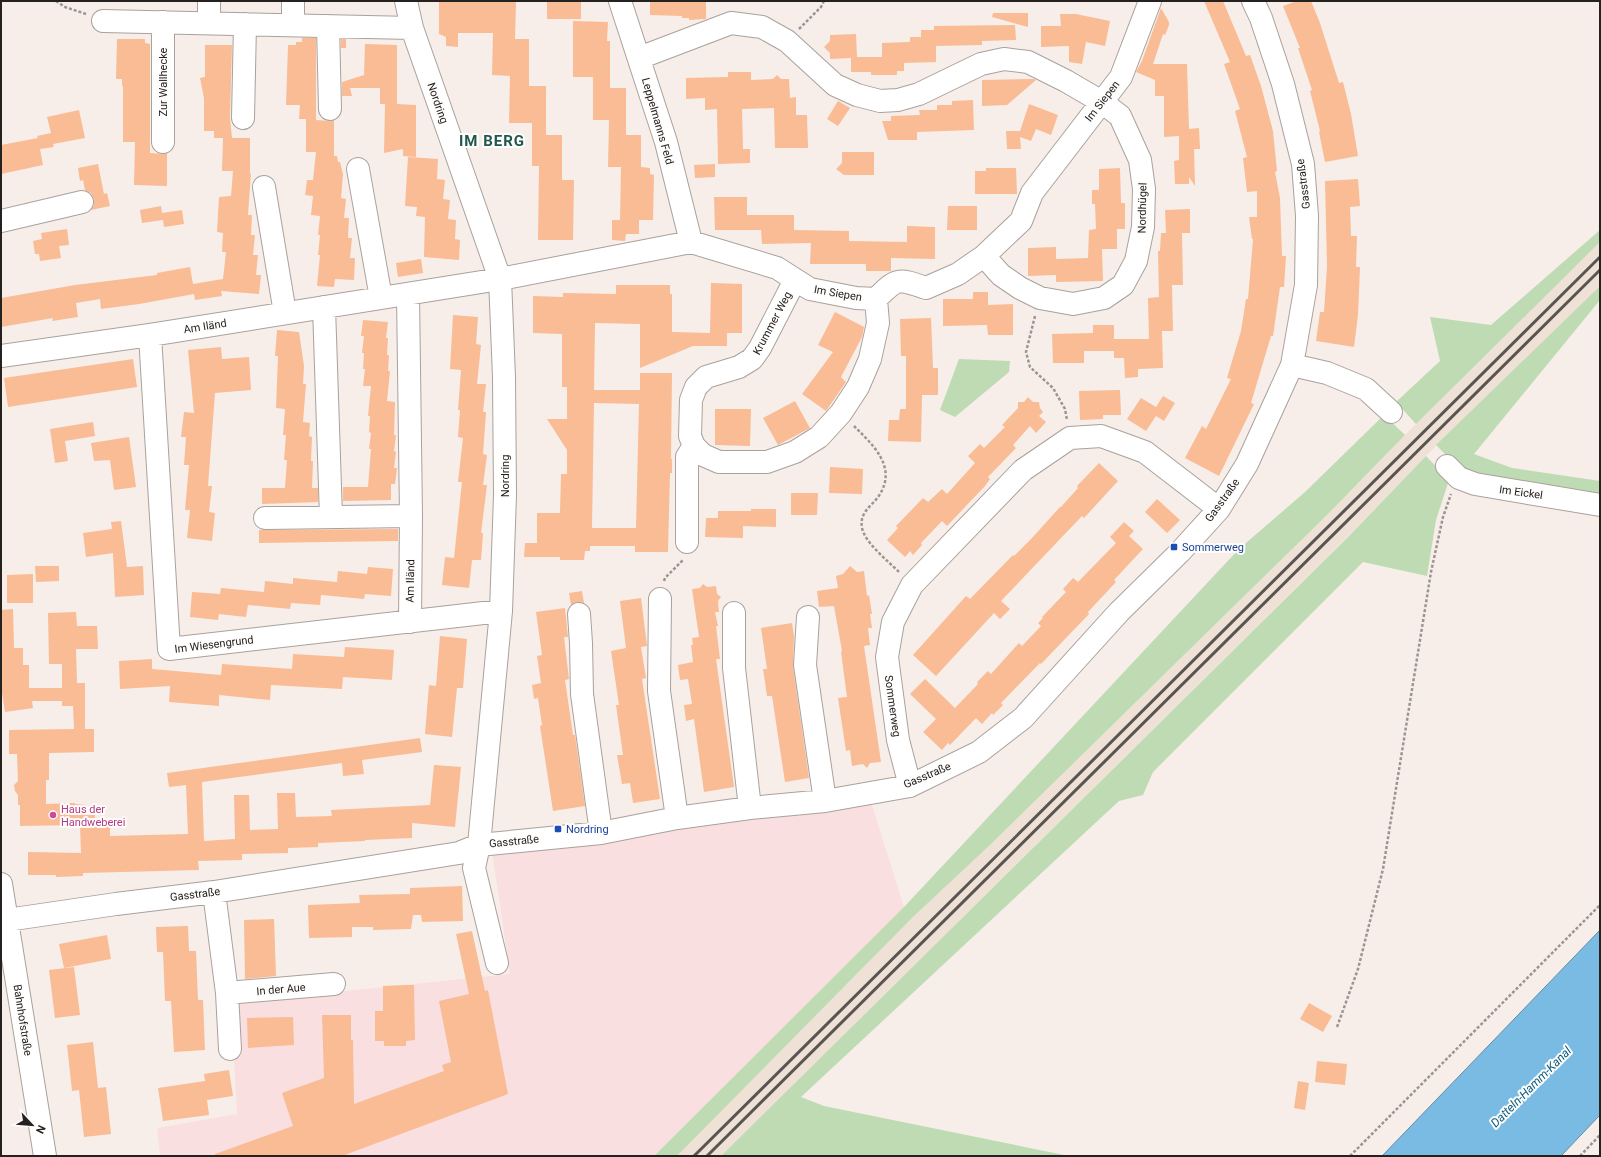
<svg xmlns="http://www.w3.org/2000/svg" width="1601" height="1157" viewBox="0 0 1601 1157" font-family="Roboto,sans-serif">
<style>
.built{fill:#f0e1d7}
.industrial{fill:#fadfe1}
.green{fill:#bedbb4}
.water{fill:#7abbe3;stroke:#608da8}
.building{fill:#f9bc95;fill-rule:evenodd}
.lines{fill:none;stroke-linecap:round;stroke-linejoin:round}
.minor-casing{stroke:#a9a19c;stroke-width:24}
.path{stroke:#9b9591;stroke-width:2.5;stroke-dasharray:3 2;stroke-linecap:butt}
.minor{stroke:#fff;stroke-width:22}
.rail{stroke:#595552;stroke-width:3}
.transit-dot{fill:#1a4fb4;stroke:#fffdfc;stroke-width:1.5}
.hotel-dot{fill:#d1479c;stroke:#fffdfc;stroke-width:1.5}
.labels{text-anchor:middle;stroke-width:4;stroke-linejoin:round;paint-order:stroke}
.street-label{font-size:11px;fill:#24211f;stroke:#fffdfc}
.transit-label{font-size:11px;fill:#164399;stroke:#fffdfc;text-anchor:start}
.hotel-label{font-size:11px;fill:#b23c85;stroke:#fffdfc;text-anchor:start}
.water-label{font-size:12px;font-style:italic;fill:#02597f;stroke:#fffdfc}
.district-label{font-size:15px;font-weight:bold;letter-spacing:1px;fill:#205850;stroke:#fffdfc}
</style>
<rect width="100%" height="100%" fill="#f7eee9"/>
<path class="built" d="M1600,242V286L1426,456L1348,536L721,1156H677L913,917L990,845L1328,514L1405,435Z"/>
<path class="industrial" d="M865,783L904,907L654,1156H160L157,1128L237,1114L231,1003L510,974L492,851Z"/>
<path class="green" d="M1600,230V242L1416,424L1396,402L1440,361L1430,317L1491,325Z
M1600,286V300L1474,454L1512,468L1600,481V495L1480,479L1459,468L1436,445Z
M959,359L1010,361L1009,372L955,417L940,410Z
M1384,415L1405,435L1328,514L990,845L913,917L677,1156H654L904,907L1239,549L1305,492Z
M1426,456L1449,480L1436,520L1427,576L1363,562L1153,772L1143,795L1119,801L801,1097L824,1106L1069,1156H721L1348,537Z"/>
<path class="water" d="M1600,930V1115L1561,1156H1382Z"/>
<path class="building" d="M439,1H516L515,39H529V86H546V135H562V180H574L573,240H538L539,166H532V123H509L510,76L492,75L493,33H458V47L446,46V37L439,34Z
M547,1H581V19H547Z
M650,1H706V19L689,20V18H682V16L650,15Z
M1204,1H1223L1246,56L1250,55L1261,86L1273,131L1277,171L1275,172L1280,198L1282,256H1286L1284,287H1280L1273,336H1271L1251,403L1254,404L1219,476L1185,458L1202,426L1206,429L1231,379L1227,378L1241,331L1246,299H1248L1253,239H1252L1249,217H1257V191L1247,192L1243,158L1247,157L1235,111L1240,109L1224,64L1230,62Z
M1297,1H1311L1320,23L1339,83L1343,82L1351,114L1358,156L1325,162L1319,132L1320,131L1310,91L1312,90L1298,48H1300L1283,6Z
M1161,8L1169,22V25L1165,35L1163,34L1153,64H1187L1189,129L1199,128L1200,149H1194L1195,186L1189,177V184H1175L1174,161L1179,160V136L1164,137V96H1155V80L1136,72L1142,61Z
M993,13H1028V27L992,17Z
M1060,14H1076L1110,21L1105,46L1086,42L1082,64L1069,62V46L1041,47V26H1061Z
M573,21L608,22L607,41H610V88H626V135H641V167L650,168V174L654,175L653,220H639V234H626L625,241L612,240V220H620L621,167H608L609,120H593V77H573Z
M1015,25L1016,40L982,41V45L936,46V62L904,63V71H897V75H871V72H851V58L830,59V53L824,47L830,41V35L856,34L857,57H882V43L910,42V37H921V30H934V26Z
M302,38H316V120L330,121L334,120V156H337L338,162H340L343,174L341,198L346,199L344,218H349L348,238H352L350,258H355L354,280L335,279L334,287L317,286L320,255H318L320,235H318L320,216L311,215L313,196L305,195L307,180H313L316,152H306V119H299L300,105H286L288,45H296V42H302Z
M117,39H145V43L150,44V153L163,154L167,153V186L134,185L135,142H123V86H122V79H116Z
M341,39H346V48H341Z
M365,44L397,45V104L416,105V157L403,156V149L384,153L385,104H380V88H350L352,96H342V82L364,75Z
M205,45H232L230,118L232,138H225H250V174L251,173L248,215H252L251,235H255L253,255H258L256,275H261L259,294L221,291L222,296L195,300L194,294L139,304L101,309L100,299L76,303L78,317L52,321L53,318L1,327V298L75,285L157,275V273L190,267L193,284L223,279L226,252H222L223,233L217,232L219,197L231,196L233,171H222L223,138H214V131H204V98L200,78L205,77Z
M728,72H751V80L773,79L777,75L781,79H789L790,98L796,97V115H807L808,148H775L774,108L742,109L743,149H750V163L718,164L717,109L705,110V98L686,99V78L728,77Z
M1034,79L1036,80L1007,105L982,106V80Z
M973,100L974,130L917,132V140H888L882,121H891V116L920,115L919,110H937V105H952V101Z
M838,101L850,108L838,126L827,119Z
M1029,104L1058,115L1051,135L1036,129L1031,141L1020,137L1021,149H1007L1006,131H1020Z
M79,110L85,138L53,144L54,147L40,149L43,165L1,174V145L38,138L37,136L51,133L47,117Z
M842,152H874V175H844L836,169L842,163Z
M408,157L438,159L437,179L445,180L443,199L450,200L448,219L456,220L455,239L460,240L459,260L424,257L425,217L416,216L417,207L405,206Z
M98,164L104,194L107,193L110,206L91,210L94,205V199L91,193L85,190L83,180L80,181L78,168Z
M715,164V177L695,178L694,165Z
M986,168H1016L1017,194H975V171H986Z
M1120,168L1121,203H1125V229H1117V249H1102L1103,281L1056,282V275L1028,276V248L1056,247V259L1088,258L1089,230L1096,229L1095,204H1092V190H1099V169Z
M1358,179L1360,206L1350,207L1351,236H1357L1356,267H1360L1358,315L1354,347L1316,341L1320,312H1324L1327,266L1325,181Z
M714,197H747V215H794V230L849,231V241L907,242V226L935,227V259L891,258V271H866V264H810L811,243L762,244L761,230H715Z
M161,206L162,213L182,210L184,224L164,227L163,220L142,223L140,210Z
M948,206H977V230H947Z
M1190,209V233H1182L1183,285H1172L1173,331H1162L1163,368L1138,369V377L1125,378L1124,358H1114V351H1084V363H1053L1052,334L1093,333V325H1114V339H1149L1148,298L1159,297L1158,251H1160L1161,233H1166L1165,210Z
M67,229L69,245L59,246L61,258L40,261L39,254H35L33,241L42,239L41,233Z
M421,259L423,273L398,277L396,263Z
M711,283L742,284V333H727V346H693L640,368V324L595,323L594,390H640V373H672L671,459H672V473H670L668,552H635V546H590V551H585L584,560H560V557H524L525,543H537V513H560L561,474H567V450L547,419H567V387H562V334L533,333V296L563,297V293L616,294V285H670V294H672V332L710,333ZM594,403L639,404L636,528H592Z
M973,292H988V305L1013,304V335H988L987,325L943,326V299H973Z
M835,312L864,327L862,337L841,377L846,382L826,411L802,394L833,352L818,345Z
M453,315L478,317L476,344L481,345L477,384H486L483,412H486L483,454L487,455L483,485H487L481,533H483L481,560H472L469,588L442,585L445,557L454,558L462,482H458L463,438L458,437L460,410H458L461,370L450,369Z
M931,318L933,368H938V395H922L921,442L888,441L889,420H899L900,409H906V356H901L900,319Z
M363,320L388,322L386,338H388L387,355H389L388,371H390L387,401L395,402L394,435H396L394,451L396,452L394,468H397L395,484H391V500L343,501V487H368L371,449H369L371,433L369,432L370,416H368L371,386H363L365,369H363L364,353H362L364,336H361Z
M277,330L299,332L304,366L303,384H306L303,422L310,423L309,436L312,437L311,461H313L312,488H318V502L262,504V488H285L287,460H284L286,435H283L285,409L276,408L278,356H275Z
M221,347L222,359L249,357L251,390L215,393L208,486H212L209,512L215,513L212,541L187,538L190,510H185L189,465H184L186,437H181L184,412L194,413L188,350Z
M133,359L137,387L8,407L4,378Z
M1120,390L1121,415H1103V419L1080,420L1079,391Z
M1163,396L1175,403L1164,421L1156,416L1146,431L1127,419L1141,398L1156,407Z
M1028,397L1033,402H1039L1040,408L1043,412L1039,416L1046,422L1036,433L1030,426L1013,445L1016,448L988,477L990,479L985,486L947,526L942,521L921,543L922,545L913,555L910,551L905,557L887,540L898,528L896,526L923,498L928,502L942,489L947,494L975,463L968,456L980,444L984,448L1005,427L1002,425L1018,408V402H1024Z
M795,401L810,428L778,445L763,418Z
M715,409H751L750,446L715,445Z
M93,422L95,436L65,441L68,461L55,463L50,429Z
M129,437L136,487L114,490L110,460L94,461L91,443Z
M1099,463L1118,481L1084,518L1082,516L1001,601L1010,609L1000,619L994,613L936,676L913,655L966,596L970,599L1013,555L1014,556L1032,538L1060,507H1061L1078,488L1077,486Z
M830,467L863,469L862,494L829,493Z
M791,493H818L817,515H791Z
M1157,499L1180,520L1167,533L1145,512Z
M751,509H776V527L743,526V538L705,537L706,518H718V511H751Z
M121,521L127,567L143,566L144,595L115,597L113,553L86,557L83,533L112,529L111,522Z
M1124,522L1134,531L1129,536L1143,549L1114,580L1116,582L1088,612L1089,614L1041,664L1040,663L1001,703L1003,705L993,715L992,713L982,724L976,718L950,745L948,743L942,750L923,732L936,719L910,694L925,679L955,708L978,684L977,682L988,671L991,674L1019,643L1022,646L1041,626L1038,623L1043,618L1042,617L1066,592L1063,589L1073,578L1078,582L1116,543L1110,537Z
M398,529V541L259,543V530Z
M35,566H59V581L36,582Z
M850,566L857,572L864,571L867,596L869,595L872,614H870L872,628H868L870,645L864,646L881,762L870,763L867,768L863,764L852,766L850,750L846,751L838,698L847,697L841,652L842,651L834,606L819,607L817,591L838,588L836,576L843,574Z
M368,567L393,569L391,596L365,594L364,599L321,595L320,605L291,603L290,609L248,605L246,617L219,614L218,620L190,617L192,592L220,594L221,588L264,592L265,581L293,584V578L337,582L338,571L367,574Z
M33,574V603H7V575Z
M703,584L707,587L716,586L717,594L721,597L718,601L719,612H715L718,626H716L720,659H716L734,787L704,792L694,719L686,721L684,705L692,704L688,679L680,680L678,665L693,662L691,645H693L692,638L699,637L692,589L700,588Z
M582,591L584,603L578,602L571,605L569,593Z
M641,598L647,646L641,647L646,678L642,679L660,799L633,803L630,783L622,784L617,755H623L616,705H619L611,651L626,648L620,601Z
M565,608L568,637H564L569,679L565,680L573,735H575L585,806L553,811L540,726L542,725L538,698L534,699L532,685L541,683L537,656L542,655L536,612Z
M13,609L14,648H23V665H29V688H62V664H49L48,613L76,612L77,626H97L98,649H76L77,683H85V729H94V752L49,753V780H46V804L75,803V804L86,805V815H95V819H110V836L188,834L186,785L169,787L167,773L420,738L422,752L362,760L364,774L343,776L342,763L202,782L204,841L235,839L234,795H249L250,830L278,829L277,793H295L296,817L332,816L331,810L430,805L434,765L461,767L455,827L412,823V838L365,840V841L318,843V847L288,848V853L242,854V860L198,861L199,870L83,873V876L56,877V875H28V852L81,853L80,825L20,826V805H18V795L15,791L14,785L18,781L17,754H9V730L74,729L73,706H62V701H32L33,708L5,712L1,686V610Z
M792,623L794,636L793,667L809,778L785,782L772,696H767L765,682L763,669H767L761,628Z
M440,636L467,639L463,688H457L452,737L425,734L429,685L436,686Z
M345,647L394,650L392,680L343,677L342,689L271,685L270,700L219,695V706L169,702L170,686L120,689L119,661L152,659V669L221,675L222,664L292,669L293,654L344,657Z
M462,886L463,921L422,922L421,915H413L411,929L373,930V927H352V937L309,938L308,905L360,903L359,895L410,894V888Z
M274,919L276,976L245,979L244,920Z
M188,926L189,951H196L198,1000H203L205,1050L174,1052L171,1001H165L163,952H157L156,927Z
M472,931L485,991L488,990L508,1094L342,1156H215V1154L293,1126L282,1093L324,1078L322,1015H351V1040H353L354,1104L444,1071L442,1065L451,1062L439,1001L469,994L456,934Z
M107,935L111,959L64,968L59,944Z
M74,967L80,1015L55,1018L49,970Z
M404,985H414L415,1040L406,1041V1046H384V1041H375V1011H383V986Z
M1309,1003L1332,1016L1323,1032L1300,1019Z
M293,1017L294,1045L248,1048L247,1018Z
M93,1042L98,1088L106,1087L111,1134L84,1137L79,1090L72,1091L67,1045Z
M1317,1061L1347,1064L1345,1085L1315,1082Z
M229,1070L233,1096L207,1100L209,1115L163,1121L158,1088L205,1081L204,1074Z
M1298,1081L1309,1083L1305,1110L1294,1108Z"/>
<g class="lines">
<g class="minor-casing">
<path id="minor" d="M406,1L412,28L500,279L504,377L505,495L501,611L479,845L474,868L497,963
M620,1L666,142L691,242
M103,21L412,28
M209,23V1
M293,25V1
M328,26L330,109
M639,58L731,23L762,27L787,41L835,85L857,95L880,101L898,100L919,94L981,64L1004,59L1028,62L1066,81L1102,102L1120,116L1140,160L1144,189L1143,227L1136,261L1123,285L1104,298L1073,304L1040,298L1020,288L1001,275L984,256
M243,118L245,24
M163,142V22
M358,169L381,298
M264,187L285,313
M1,221L82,202
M795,280L760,348L752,359L739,367L706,377L696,387L691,400L690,436L694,446L703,455L719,462H767L795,452L819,437L841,413L858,387L870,359L878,323L876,299
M408,294L411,516L410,622
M324,307L331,517
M150,335L169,649L501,611
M1,356L150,335L500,279L691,242L777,268L810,289L856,298L876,299C897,278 897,278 926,288L958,274L984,256L1021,221L1032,193L1121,77L1150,1
M1292,365L1327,373L1366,389L1391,412
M1447,466L1459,478L1475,484L1600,505
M265,518L411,516
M687,542V457L694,446
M660,599L659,691L677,818
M734,613V668L750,808
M579,614L581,643L582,694L601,833
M808,617L805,665L825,801
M910,786L898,740L887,657L893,622L912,585L1023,470L1070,438L1101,436L1145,452L1219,509
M1,884L45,1156
M214,892L227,993L230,1049
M7,920L116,904L214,892L459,853L479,845L601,833L677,818L750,808L825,801L910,786L979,752L1023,718L1119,612L1180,552L1219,509L1247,464L1292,365L1306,285L1307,216L1303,164L1283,84L1261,18L1253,1
M227,993L334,984"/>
</g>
<path class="path" d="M56,1L65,7L86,14
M799,29L821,7L824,1
M1035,316L1026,352L1030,367L1053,388L1065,409L1067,420
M854,426C872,444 897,466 880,494C873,506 859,511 862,528C865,543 888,561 899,572
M664,581L665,578L683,560
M1337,1027L1358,969L1383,869L1431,572L1443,517L1451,494
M1350,1156L1600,905
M1580,1156L1600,1135"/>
<use href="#minor" class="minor"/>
<path class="rail" d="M694,1156C995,855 1299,557 1600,257
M707,1156L1600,270"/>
</g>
<g class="transit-dot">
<rect x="1170" y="543" width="8" height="8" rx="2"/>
<rect x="554" y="825" width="8" height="8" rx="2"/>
</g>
<circle class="hotel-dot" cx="53" cy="815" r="4"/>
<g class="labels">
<g class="street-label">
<text transform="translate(163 82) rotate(-90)" y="4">Zur Wallhecke</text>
<text transform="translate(1102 101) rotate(-52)" y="4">Im Siepen</text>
<text transform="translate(438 103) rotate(71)" y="4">Nordring</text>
<text transform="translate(658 121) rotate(74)" y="4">Leppelmanns Feld</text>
<text transform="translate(1303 184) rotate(-97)" y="4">Gasstraße</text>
<text transform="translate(1142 208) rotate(-89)" y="4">Nordhügel</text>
<text transform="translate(838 293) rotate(10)" y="4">Im Siepen</text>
<text transform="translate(772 323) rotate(-62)" y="4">Krummer Weg</text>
<text transform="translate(205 326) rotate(-9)" y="4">Am Iländ</text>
<text transform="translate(505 476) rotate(-90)" y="4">Nordring</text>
<text transform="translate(1521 492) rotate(8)" y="4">Im Eickel</text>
<text transform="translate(1222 500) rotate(-54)" y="4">Gasstraße</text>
<text transform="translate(410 581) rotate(-89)" y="4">Am Iländ</text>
<text transform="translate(214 644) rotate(-7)" y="4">Im Wiesengrund</text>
<text transform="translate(893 706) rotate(82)" y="4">Sommerweg</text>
<text transform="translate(927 775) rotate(-23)" y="4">Gasstraße</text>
<text transform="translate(514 841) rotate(-6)" y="4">Gasstraße</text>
<text transform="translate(195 894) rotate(-7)" y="4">Gasstraße</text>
<text transform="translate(281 989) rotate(-5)" y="4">In der Aue</text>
<text transform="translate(23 1020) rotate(81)" y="4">Bahnhofstraße</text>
</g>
<g class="transit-label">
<text x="1182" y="551">Sommerweg</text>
<text x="566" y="833">Nordring</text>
</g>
<g class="hotel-label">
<text x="61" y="813">Haus der<tspan x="61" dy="13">Handweberei</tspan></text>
</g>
<g class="water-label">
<text transform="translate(1531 1087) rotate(-45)" y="4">Datteln-Hamm-Kanal</text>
</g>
<g class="district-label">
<text x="492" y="146">IM BERG</text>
</g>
</g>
<rect width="1601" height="1157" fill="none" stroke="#24211f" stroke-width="4"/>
<g transform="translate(32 1125) rotate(116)" stroke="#fffdfc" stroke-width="3" paint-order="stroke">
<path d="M0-3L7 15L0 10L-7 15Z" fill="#24211f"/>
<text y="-6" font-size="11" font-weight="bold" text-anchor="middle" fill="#24211f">N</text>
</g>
</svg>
